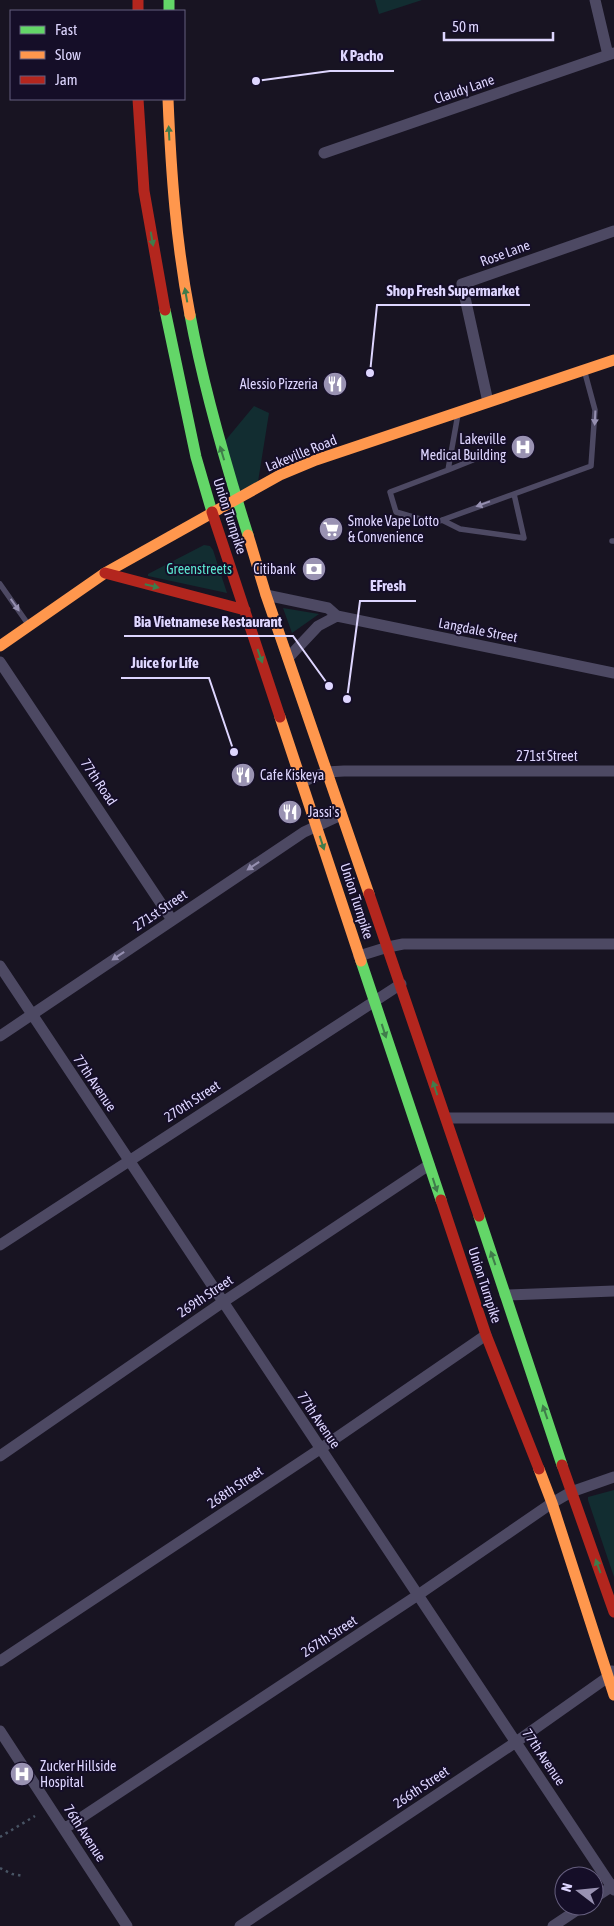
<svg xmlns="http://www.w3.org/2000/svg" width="614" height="1926" viewBox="0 0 614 1926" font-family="'Asap Condensed',sans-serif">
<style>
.green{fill:#122d31}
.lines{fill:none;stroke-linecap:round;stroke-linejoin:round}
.path{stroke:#485464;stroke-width:2.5;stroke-dasharray:2.5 4;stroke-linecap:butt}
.lane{stroke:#4d4963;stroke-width:5.5}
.street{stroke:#4d4963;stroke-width:11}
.fast{stroke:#63d668;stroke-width:11}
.slow{stroke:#ff974d;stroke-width:11}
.jam{stroke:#b3261e;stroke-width:11}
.oneway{fill:#407c4b}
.oneway2{fill:#9690b1}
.labels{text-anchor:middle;stroke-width:4;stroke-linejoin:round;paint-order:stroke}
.street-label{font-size:14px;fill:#ded6ff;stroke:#150e28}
.poi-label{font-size:14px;fill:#ded6ff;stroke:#150e28;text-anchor:start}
.park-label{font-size:14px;fill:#5be6d0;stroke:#150e28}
.leader{fill:none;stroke:#ded6ff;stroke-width:2}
.callout-dot{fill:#ded6ff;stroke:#150e28;stroke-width:2}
.callout-label{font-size:15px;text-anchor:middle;font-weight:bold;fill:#ded6ff;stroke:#150e28;stroke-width:4;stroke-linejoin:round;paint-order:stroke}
</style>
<rect width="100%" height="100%" fill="#181422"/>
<path class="green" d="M375,0H422L379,14Z
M254,406L269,413L257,488L235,499L220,447Z
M204,545L210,546L213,550L227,593L148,576V574Z
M283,608L319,614L292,633Z
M614,1490V1577L588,1500V1497Z"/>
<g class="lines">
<path class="path" d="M0,1837L35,1816
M0,1868L12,1874L23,1876"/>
<path class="lane" d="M458,414L448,470L390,492L396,512L434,523L591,466L595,410L585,373
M448,470L473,460
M442,520L460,529L524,538L514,494
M612,541H614
M0,584L28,624"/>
<path class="street" d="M595,0L608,55
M324,153L614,53
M488,402L462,284L614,231
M266,595L328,608L337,616L614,673
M288,658L318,626L337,616
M0,662L172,920
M302,782L326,772L344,771H614
M359,956L388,947L403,944H614
M0,966L614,1890
M0,1036L304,832L341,815
M446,1118H614
M0,1245L401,984
M505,1295L614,1291
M0,1456L223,1302L429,1165
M0,1661L320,1449L486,1335
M0,1731L127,1926
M64,1829L418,1595L552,1503L571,1492L614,1477
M594,1898L614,1885
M240,1926L516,1742L608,1677L612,1671
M553,1926L583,1906"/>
<path class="fast" d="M169,0V11
M165,310L196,457L212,512
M190,315C204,390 225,462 248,535
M361,961L441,1200
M479,1216L562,1465"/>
<path class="slow" d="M168,99C171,172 176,243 190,315
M237,499L280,475L316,460L614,360
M248,535L266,595L369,894
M0,646L105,573L237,499
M280,717L361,961
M539,1469L552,1503L614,1695"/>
<path class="jam" d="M138,0V11
M138,99L144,191L165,310
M212,512L280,717
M105,573L245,610
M369,894L479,1216
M441,1200L486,1335L539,1469
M562,1465L614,1612"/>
</g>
<defs><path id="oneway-solid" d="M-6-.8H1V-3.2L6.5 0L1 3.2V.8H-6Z" transform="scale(1.25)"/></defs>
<g class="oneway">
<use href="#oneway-solid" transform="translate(169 133) rotate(-93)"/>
<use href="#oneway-solid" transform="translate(152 239) rotate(80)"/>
<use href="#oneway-solid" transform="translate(186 295) rotate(-100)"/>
<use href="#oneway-solid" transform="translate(222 453) rotate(-107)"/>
<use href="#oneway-solid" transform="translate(152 586) rotate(14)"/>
<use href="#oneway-solid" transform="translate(260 656) rotate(70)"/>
<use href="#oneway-solid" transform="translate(322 843) rotate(72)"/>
<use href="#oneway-solid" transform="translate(384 1031) rotate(72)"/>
<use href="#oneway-solid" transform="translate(435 1088) rotate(-108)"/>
<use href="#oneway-solid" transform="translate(435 1185) rotate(72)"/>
<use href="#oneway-solid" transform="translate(493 1258) rotate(-109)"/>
<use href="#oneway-solid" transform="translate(545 1412) rotate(-109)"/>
<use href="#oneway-solid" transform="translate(598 1566) rotate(-110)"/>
</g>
<g class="oneway2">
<use href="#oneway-solid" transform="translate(595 418) rotate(93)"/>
<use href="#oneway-solid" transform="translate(483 504) rotate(160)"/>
<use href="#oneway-solid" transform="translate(15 605) rotate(55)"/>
<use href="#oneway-solid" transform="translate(253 866) rotate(146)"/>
<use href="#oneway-solid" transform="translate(118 956) rotate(146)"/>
</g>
<defs>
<g id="restaurant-disc" transform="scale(1.25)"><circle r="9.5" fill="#9992b2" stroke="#150e28"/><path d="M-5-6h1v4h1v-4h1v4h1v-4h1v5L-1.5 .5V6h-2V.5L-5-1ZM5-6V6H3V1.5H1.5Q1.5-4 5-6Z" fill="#fff"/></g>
<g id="hospital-disc" transform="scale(1.25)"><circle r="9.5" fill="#9992b2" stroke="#150e28"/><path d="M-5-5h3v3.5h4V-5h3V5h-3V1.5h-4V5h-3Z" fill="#fff"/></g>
<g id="supermarket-disc" transform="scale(1.25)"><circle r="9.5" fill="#9992b2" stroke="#150e28"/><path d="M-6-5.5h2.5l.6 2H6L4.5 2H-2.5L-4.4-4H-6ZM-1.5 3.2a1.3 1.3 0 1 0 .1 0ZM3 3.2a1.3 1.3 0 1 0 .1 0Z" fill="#fff"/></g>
<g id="bank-disc" transform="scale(1.25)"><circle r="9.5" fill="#9992b2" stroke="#150e28"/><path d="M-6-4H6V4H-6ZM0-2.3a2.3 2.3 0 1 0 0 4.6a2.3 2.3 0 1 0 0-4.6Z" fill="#fff"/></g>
</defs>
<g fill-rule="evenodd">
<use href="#restaurant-disc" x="335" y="384"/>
<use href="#hospital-disc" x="523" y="447"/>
<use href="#supermarket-disc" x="331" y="529"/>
<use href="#bank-disc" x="314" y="569"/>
<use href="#restaurant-disc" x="243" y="775"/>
<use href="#restaurant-disc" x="290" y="812"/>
<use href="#hospital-disc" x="22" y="1774"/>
</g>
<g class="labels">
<g class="street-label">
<text transform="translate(464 89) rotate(-19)" y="5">Claudy Lane</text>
<text transform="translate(505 253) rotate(-20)" y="5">Rose Lane</text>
<text transform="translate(301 453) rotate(-22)" y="5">Lakeville Road</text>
<text transform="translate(230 516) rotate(72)" y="5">Union Turnpike</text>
<text transform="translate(478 630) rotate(11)" y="5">Langdale Street</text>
<text x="547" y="761">271st Street</text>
<text transform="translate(99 782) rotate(56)" y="5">77th Road</text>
<text transform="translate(357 901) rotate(72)" y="5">Union Turnpike</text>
<text transform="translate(160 910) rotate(-34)" y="5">271st Street</text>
<text transform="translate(95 1083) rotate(56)" y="5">77th Avenue</text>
<text transform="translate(192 1101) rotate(-33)" y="5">270th Street</text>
<text transform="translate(485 1285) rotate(72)" y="5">Union Turnpike</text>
<text transform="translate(205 1296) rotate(-34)" y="5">269th Street</text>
<text transform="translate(319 1420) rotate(56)" y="5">77th Avenue</text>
<text transform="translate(235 1487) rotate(-34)" y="5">268th Street</text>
<text transform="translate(329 1636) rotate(-33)" y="5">267th Street</text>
<text transform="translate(544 1757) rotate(56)" y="5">77th Avenue</text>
<text transform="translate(421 1787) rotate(-34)" y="5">266th Street</text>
<text transform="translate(85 1833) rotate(57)" y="5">76th Avenue</text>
</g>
<g class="poi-label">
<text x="318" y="389" text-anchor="end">Alessio Pizzeria</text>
<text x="506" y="444" text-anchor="end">Lakeville<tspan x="506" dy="16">Medical Building</tspan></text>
<text x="348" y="526">Smoke Vape Lotto<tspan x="348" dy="16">&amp; Convenience</tspan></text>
<text x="296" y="574" text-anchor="end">Citibank</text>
<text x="260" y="780">Cafe Kiskeya</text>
<text x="308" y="817">Jassi's</text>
<text x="40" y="1771">Zucker Hillside<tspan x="40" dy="16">Hospital</tspan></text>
</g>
<g class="park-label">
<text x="199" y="574">Greenstreets</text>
</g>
</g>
<path class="leader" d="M256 81L330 71H394M370 373L377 305H530M347 699L360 601H416M329 686L293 636H124M234 752L209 678H121"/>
<g class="callout-dot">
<circle cx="256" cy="81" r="5"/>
<circle cx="370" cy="373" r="5"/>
<circle cx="347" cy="699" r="5"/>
<circle cx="329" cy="686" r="5"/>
<circle cx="234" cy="752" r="5"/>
</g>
<g class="callout-label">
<text x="362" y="61">K Pacho</text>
<text x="453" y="296">Shop Fresh Supermarket</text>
<text x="388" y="591">EFresh</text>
<text x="208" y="627">Bia Vietnamese Restaurant</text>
<text x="165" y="668">Juice for Life</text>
</g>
<rect x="10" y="10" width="175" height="90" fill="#150e28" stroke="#655e7e"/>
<rect x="20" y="26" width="25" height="8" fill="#63d668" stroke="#655e7e"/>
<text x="55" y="35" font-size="15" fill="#ded6ff">Fast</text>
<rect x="20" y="51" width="25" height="8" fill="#ff974d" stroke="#655e7e"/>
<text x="55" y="60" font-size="15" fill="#ded6ff">Slow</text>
<rect x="20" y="76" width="25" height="8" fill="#b3261e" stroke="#655e7e"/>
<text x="55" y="85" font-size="15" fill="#ded6ff">Jam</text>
<g transform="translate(579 1891) rotate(286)"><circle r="24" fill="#150e28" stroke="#655e7e"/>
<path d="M0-4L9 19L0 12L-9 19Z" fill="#9992b2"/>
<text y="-8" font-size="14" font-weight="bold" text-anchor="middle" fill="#ded6ff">N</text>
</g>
<path d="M444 32v8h109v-8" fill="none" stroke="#ded6ff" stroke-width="2.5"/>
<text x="452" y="32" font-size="15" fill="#ded6ff" stroke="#150e28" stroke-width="4" paint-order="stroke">50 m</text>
</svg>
